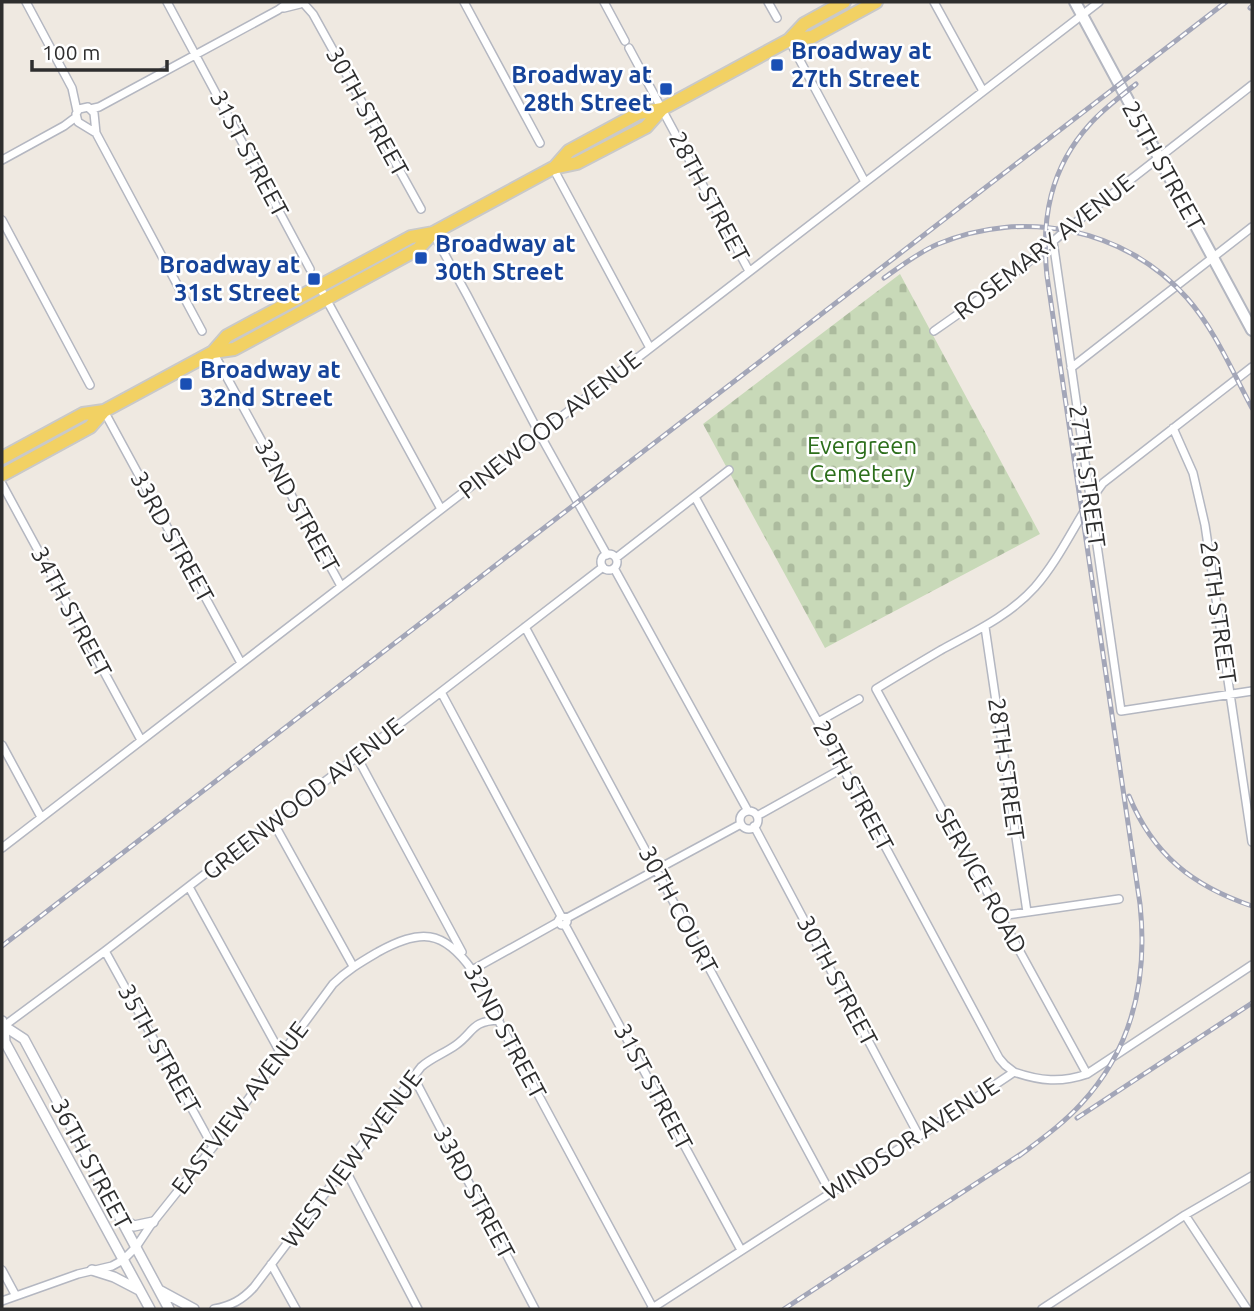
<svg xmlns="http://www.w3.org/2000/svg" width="1254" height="1311" viewBox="0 0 1254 1311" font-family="Ubuntu,sans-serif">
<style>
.cemetery{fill:url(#cemetery-stones)}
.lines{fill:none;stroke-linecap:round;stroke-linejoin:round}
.minor-casing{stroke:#b4b7c1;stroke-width:10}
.tertiary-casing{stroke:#b4b7c1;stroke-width:12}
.secondary-casing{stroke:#b4b7c1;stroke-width:14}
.primary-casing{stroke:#c9c9c9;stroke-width:16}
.minor{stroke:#fff;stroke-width:7}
.tertiary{stroke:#fff;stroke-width:9}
.secondary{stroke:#fff;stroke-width:10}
.primary{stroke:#f2d163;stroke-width:12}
.rail-casing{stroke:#a3a6b8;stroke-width:5}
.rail{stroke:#fff;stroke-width:2.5;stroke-dasharray:8;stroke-linecap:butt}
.transit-dot{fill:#1a4fb4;stroke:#fff;stroke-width:2.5}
.labels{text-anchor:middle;stroke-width:5;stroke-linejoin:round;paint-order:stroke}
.transit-label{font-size:24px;font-weight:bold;fill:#164399;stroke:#fff;text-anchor:start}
.street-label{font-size:24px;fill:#2e2e2e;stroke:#fff}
.park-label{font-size:24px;fill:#2c6e1b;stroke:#fff}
</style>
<defs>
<pattern id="cemetery-stones" width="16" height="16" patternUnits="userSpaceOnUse" patternTransform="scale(1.75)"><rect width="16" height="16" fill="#c8d9b8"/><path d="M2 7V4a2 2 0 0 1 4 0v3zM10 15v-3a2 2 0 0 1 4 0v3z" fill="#acbb9e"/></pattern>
</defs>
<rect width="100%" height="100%" fill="#efe9e1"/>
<path class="cemetery" d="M900,274L1040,534L825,648L703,424Z"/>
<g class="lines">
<g class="minor-casing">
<path id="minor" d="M26,2L72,88L77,111
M167,2L310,269
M464,2L540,143
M604,2L625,41
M768,2L777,18
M934,2L983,91
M305,5L313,14L421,209
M284,8L300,4
M789,40L865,182
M629,48L749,271
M90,109L99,107L278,10L289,2
M96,133L78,122L76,114L79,109L88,107L94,113L96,133L202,331
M2,160L64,126L76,117
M553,168L650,348
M2,220L90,385
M433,233L467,295L539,433L607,555
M1053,241L1121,711L1252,691
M319,286L441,509
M934,331C980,299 1025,267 1066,230L1252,85
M213,352L341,586
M1071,368L1252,227
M104,411L241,663
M1173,428L1193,473L1205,525L1252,842
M2,484L141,740
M695,497L843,768L999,1058L1005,1065L1014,1072
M601 562a8 8 0 1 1 16 0a8 8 0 1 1-16 0Z
M616,558L729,470
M614,568L748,811
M525,627L830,1192
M985,627L1027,912
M441,692L561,916L567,918V922L564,925H561L558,921L561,916
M818,722L859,699
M2,745L41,817
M357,757L462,952
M740 820a9 9 0 1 1 18 0a9 9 0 1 1-18 0Z
M757,816L843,768
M273,822L353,966
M754,826L919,1136
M2,848L1099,2
M189,887L281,1054
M1000,916L1119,899
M567,918L741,824
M565,925L741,1250
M105,951L213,1147
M469,966L653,1308
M472,970L558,922
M4,1026L105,951L603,567
M1087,1074L876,689C897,676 919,663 941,650C974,632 1009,616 1035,587C1062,556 1078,516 1103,483L1252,367
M413,1076L535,1309
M345,1169L418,1309
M1185,1215L1247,1309
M271,1264L296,1309
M2,1270L16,1296
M2,1301L78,1274L112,1266L123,1260L136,1247L150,1226L213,1147L333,984C347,970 361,962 378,952C420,929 443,929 472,970
M214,1309C231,1306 242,1300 254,1287L421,1067C431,1058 445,1053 456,1045C474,1032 471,1021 499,1020
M651,1309L919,1136L1014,1072C1040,1081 1061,1083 1087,1074L1252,965
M1042,1309L1185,1215L1252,1176"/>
</g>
<g class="tertiary-casing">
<path id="tertiary" d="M2,1021L4,1026L24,1039L169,1309
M4,1026L5,1042L150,1309
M122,1219L134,1226L153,1222
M92,1270L114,1277L139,1290
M159,1290L194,1309"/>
</g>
<g class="secondary-casing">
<path id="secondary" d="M1075,2L1252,330"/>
</g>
<g class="primary-casing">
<path id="primary" d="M789,40L804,24L844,2
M554,168L569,151L639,113L662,109L789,40L812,37L876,2
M213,352L234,349L418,249L433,233L553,168L577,163L646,127L662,109
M2,458L83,414L104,411L213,352L227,336L411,237L433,233
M2,475L90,427L104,411"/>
</g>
<use href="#minor" class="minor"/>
<use href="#tertiary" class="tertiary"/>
<use href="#secondary" class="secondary"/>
<use href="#primary" class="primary"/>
<g class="rail-casing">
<path id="rail" d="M1250,8L1252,6
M884,278C901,266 919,252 938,244C1024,208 1125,228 1187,298C1215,330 1232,371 1252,408
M1129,796C1153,855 1193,886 1252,906
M2,946L1226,2
M1077,1118L1252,1003
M1019,1156C1040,1140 1063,1124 1081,1104C1133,1048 1148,979 1140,904L1047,276C1041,219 1050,168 1090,124C1103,109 1120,97 1136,84
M784,1309L1027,1150"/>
</g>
<use href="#rail" class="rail"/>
</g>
<g class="transit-dot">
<rect x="770" y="58" width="14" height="14" rx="3.5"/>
<rect x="659" y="82" width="14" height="14" rx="3.5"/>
<rect x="414" y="251" width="14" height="14" rx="3.5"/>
<rect x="307" y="272" width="14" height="14" rx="3.5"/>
<rect x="179" y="377" width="14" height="14" rx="3.5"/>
</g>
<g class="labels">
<g class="transit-label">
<text x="791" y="59">Broadway at<tspan x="791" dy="28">27th Street</tspan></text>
<text x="652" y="83" text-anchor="end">Broadway at<tspan x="652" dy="28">28th Street</tspan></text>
<text x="435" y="252">Broadway at<tspan x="435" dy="28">30th Street</tspan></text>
<text x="300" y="273" text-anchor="end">Broadway at<tspan x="300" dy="28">31st Street</tspan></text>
<text x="200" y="378">Broadway at<tspan x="200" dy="28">32nd Street</tspan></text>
</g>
<g class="street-label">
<text transform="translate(367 112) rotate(61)" y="8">30TH STREET</text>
<text transform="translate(249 154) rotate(62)" y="8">31ST STREET</text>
<text transform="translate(1163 166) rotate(61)" y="8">25TH STREET</text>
<text transform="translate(709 197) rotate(62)" y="8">28TH STREET</text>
<text transform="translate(1044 247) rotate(-38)" y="8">ROSEMARY AVENUE</text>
<text transform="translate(550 425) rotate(-38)" y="8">PINEWOOD AVENUE</text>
<text transform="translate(1087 476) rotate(82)" y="8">27TH STREET</text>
<text transform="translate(297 506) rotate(61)" y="8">32ND STREET</text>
<text transform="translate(172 537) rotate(61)" y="8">33RD STREET</text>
<text transform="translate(71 612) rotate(62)" y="8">34TH STREET</text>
<text transform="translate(1218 612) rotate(82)" y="8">26TH STREET</text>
<text transform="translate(1006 769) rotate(82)" y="8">28TH STREET</text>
<text transform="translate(853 786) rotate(62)" y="8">29TH STREET</text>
<text transform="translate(303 799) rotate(-38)" y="8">GREENWOOD AVENUE</text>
<text transform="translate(981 881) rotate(61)" y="8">SERVICE ROAD</text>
<text transform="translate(678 910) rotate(62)" y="8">30TH COURT</text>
<text transform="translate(837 981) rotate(62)" y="8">30TH STREET</text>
<text transform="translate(505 1032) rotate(62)" y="8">32ND STREET</text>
<text transform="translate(159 1049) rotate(61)" y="8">35TH STREET</text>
<text transform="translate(653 1087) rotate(62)" y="8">31ST STREET</text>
<text transform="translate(240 1108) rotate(-53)" y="8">EASTVIEW AVENUE</text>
<text transform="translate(911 1139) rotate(-33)" y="8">WINDSOR AVENUE</text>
<text transform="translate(352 1159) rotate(-53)" y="8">WESTVIEW AVENUE</text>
<text transform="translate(91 1164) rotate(62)" y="8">36TH STREET</text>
<text transform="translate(474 1193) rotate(62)" y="8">33RD STREET</text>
</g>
<g class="park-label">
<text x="862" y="454">Evergreen<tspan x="862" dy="28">Cemetery</tspan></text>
</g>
</g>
<rect width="1254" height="1311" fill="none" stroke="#2e2e2e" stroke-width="7"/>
<path d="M32 60v10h135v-10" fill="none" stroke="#2e2e2e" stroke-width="3.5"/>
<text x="42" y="60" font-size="21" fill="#2e2e2e" stroke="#ffffff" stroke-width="5" paint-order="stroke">100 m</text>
</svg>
